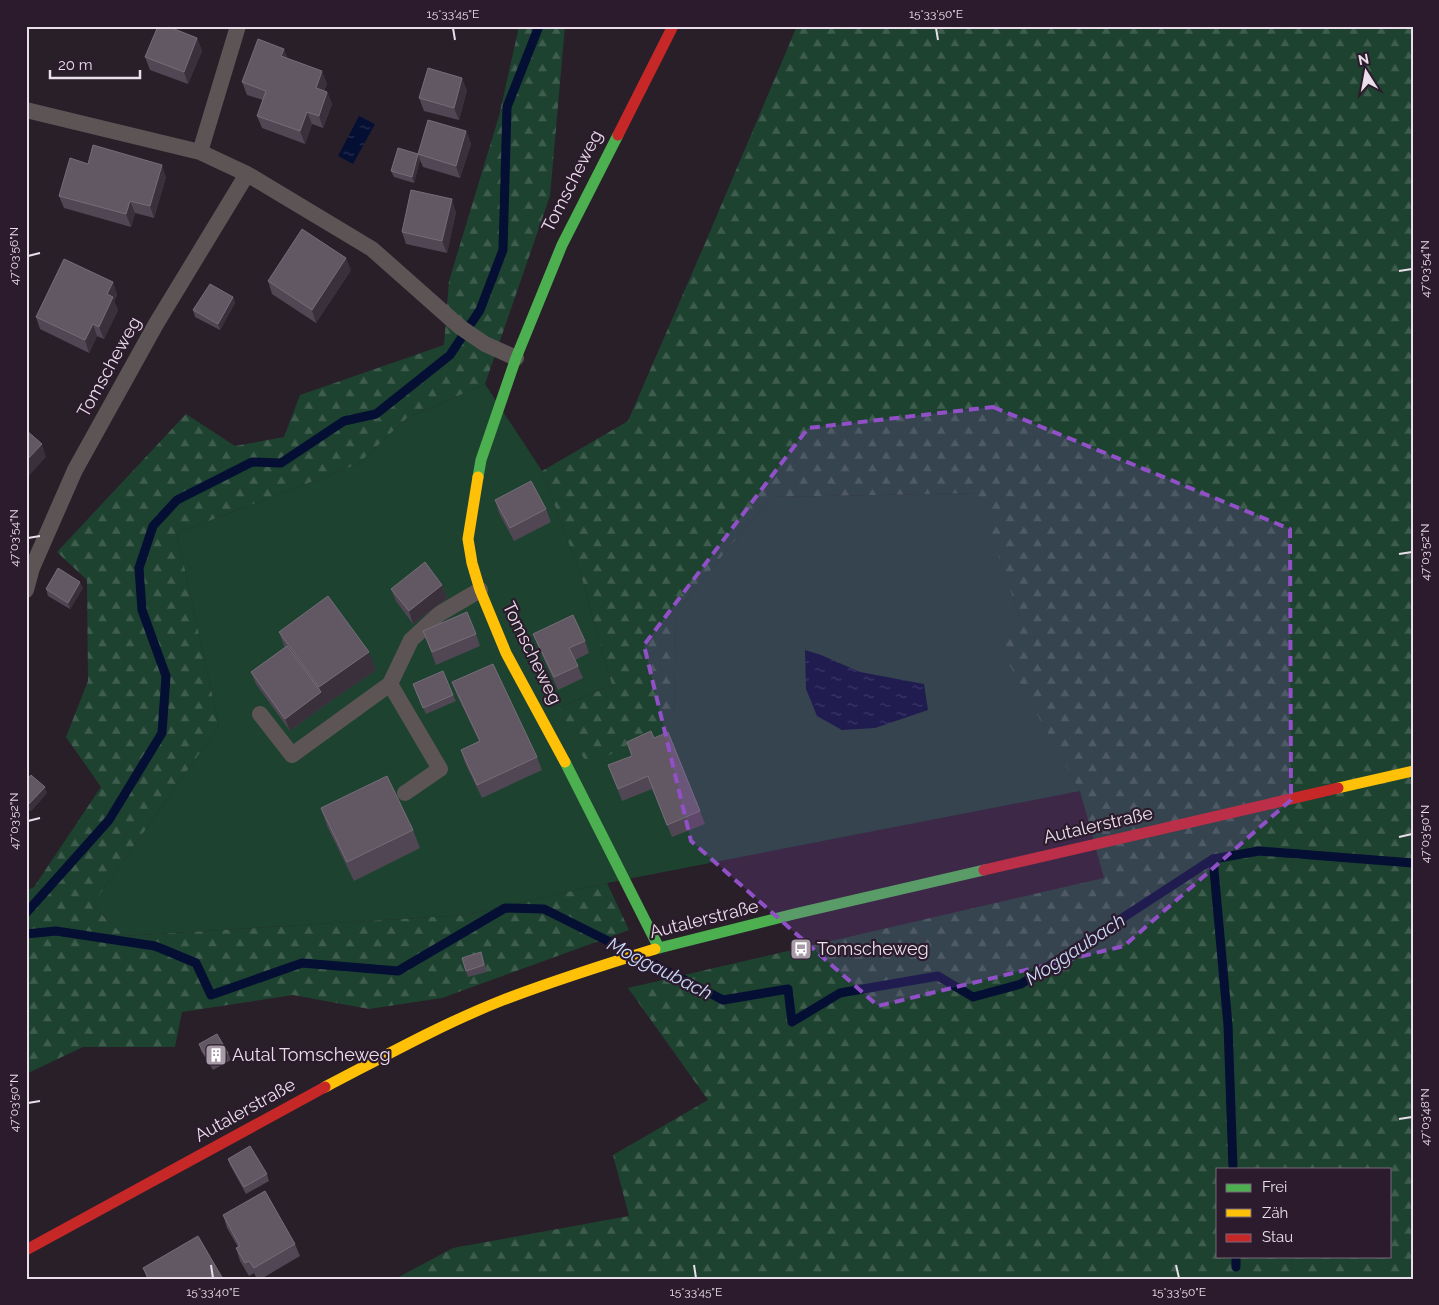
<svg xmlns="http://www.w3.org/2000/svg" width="1439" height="1305" viewBox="0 0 1439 1305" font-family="Raleway,sans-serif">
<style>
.grass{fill:#1e4230}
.forest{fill:url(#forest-firs);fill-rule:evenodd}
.water{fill:url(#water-ripples)}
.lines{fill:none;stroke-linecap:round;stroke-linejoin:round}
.stream{stroke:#040f33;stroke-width:9}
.lane{stroke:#5d5455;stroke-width:16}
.fast{stroke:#4caf50;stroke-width:11}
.slow{stroke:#ffc107;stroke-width:11}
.jam{stroke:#c62828;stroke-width:11}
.wall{fill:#514754}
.shaded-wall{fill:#39303c}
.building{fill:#615864;stroke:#766d79}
.marked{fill:#9150c8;fill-opacity:0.2;stroke:#9150c8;stroke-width:4;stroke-dasharray:10 6;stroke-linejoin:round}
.ticks{fill:none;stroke:#eadeea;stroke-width:2}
.labels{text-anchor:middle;stroke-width:4.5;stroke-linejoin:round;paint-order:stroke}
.street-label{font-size:18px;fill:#eadeea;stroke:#2c1b2d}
.poi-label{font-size:18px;fill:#eadeea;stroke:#2c1b2d;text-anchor:start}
.water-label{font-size:19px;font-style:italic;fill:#c7dbf8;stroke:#2c1b2d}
.neatline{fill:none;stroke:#eadeea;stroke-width:2}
.ticks-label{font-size:12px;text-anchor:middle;fill:#eadeea}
</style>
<defs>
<pattern id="forest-firs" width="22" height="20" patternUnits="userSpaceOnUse" patternTransform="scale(1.25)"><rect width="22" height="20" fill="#1e4230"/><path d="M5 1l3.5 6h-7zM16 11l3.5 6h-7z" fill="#3f5d4e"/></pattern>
<pattern id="water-ripples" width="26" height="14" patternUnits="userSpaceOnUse" patternTransform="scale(1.25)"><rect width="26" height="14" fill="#040f33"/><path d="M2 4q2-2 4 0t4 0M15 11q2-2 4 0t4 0" fill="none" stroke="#293251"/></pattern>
</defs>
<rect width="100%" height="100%" fill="#281f29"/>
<path class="grass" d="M485,384L542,471L582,579L612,685L559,708L674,719L676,612L771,497L978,493L1020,618L996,639L1080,791L607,883L466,915L124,936L92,905L219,726L177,533L358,464L407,418Z"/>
<path class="forest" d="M517,26H565L550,196L485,384L407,418L358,464L177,533L219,726L92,905L124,936L466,915L607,883L629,930L442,998L369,1009L293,995L182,1012L175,1047H83L26,1074V891L34,887L101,787L66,737L88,681L87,580L57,552L186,414L235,446L284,437L300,395L444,345L449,281L499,116L518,31Z
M797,26H1413V1279H395L453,1248L629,1216L613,1155L708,1100L628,988L1104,878L1080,791L995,639L1020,618L977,493L771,497L676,612L674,719L588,767L559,708L612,685L582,579L542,471L628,421L706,241ZM1218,1169H1390V1256H1218Z"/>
<path class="water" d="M359,116L375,124L353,164L338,156Z
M805,650L821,655L860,672L924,684L928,710L875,728L842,730L817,716L806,689Z"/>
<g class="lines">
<path class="stream" d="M1213,859L1228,1025L1233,1169
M26,913L109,820L162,733L166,676L142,610L139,568L153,526L177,500L252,462L281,463L344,421L376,414L450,355L480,310L503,250L507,107L539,26
M26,934L56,931L155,946L196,963L211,995L302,963L398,971L505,908L544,909L628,951
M644,959L723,1000L788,989L792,1022L840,993L938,976L973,997L1021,984L1213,859L1259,851L1413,863
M1236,1256V1267"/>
<path class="lane" d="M26,110L200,152L247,174L372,249L460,327L485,344L516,358
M200,152L238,26
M26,590L32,568L75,470L156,324L247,174
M390,684L440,769L405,793
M260,714L292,755L390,684L411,640L439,614L480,590"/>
<path class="fast" d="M478,477L481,460L516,358L562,245L618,135
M565,762L659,948
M655,949L794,914L984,870"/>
<path class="slow" d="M478,477L468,539L472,563L480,590L506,653L565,762
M1338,788L1413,771
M325,1087C383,1057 442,1024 503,1000C553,981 603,965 655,949"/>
<path class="jam" d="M618,135L673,26
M984,870L1338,788
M26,1250L325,1087"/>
</g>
<path class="wall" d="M197,38L202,51L188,84L150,70L145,57Z
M287,58L327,83L324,91L327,92L332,104L323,128L312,124L305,144L262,128L257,116L263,100L247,95L242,82Z
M467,90L459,120L424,111L419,98Z
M466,131L471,144L460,178L423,167L420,160L414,183L394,177L391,171L418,154Z
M88,164L166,177L154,218L135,213L131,227L64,208L59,196Z
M456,212L447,253L406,244L402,232Z
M351,270L316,323L272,294L268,281Z
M113,282L117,295L114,301L118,310L104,339L97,336L89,353L40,329L36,317Z
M233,297L235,303L220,330L195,317L193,310Z
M495,500L546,509L551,522L514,541L499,513Z
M442,585L447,598L413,624L396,601L391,589Z
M83,588L70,609L48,596L46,589Z
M423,631L476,634L480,646L436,665Z
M279,632L376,670L325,705L290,731L256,684L251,672L285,648Z
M533,634L585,641L589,653L575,660L583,678L558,690L538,646Z
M452,682L537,757L542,770L482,798L465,763L461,750L479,741L457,695Z
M415,690L453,695L456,701L426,714Z
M654,738L700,811L705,824L672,837L652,789L622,801L608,765L632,756Z
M26,780L47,793L31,811L26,807Z
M321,808L413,830L420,848L354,881L327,826Z
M481,952L487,972L468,977L466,971Z
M199,1044L228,1053L231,1060L213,1070L201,1051Z
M228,1159L267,1174L269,1181L246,1194L230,1165Z
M223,1215L295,1244L300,1256L261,1279H257L254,1273L249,1276L240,1261L236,1248L238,1247L227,1228Z
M143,1268L223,1279H147Z"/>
<path class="shaded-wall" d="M197,38L202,51L188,84L184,72Z
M284,49L289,61L281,56Z
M322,71L327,83L321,100L316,88Z
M462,78L467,90L459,120L454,108Z
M327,92L332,104L323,128L319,116Z
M307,112L312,124L305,144L300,131Z
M466,131L471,144L460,178L456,166Z
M418,154L420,160L414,183L412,177Z
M162,165L166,177L154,218L150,206Z
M452,199L456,212L447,253L442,241Z
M130,201L135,213L131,227L126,214Z
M346,258L351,270L316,323L312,310Z
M113,282L117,295L114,301L118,310L104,339L99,327L107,294Z
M233,297L235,303L220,330L218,324Z
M93,324L97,336L89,353L85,340Z
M42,444L46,457L26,479V461Z
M80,582L83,588L70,609L68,603Z
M442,585L447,598L413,624L409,611Z
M369,652L376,670L325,705L290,731L285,719L321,692L319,687Z
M45,787L47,793L31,811L28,805Z"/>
<path class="building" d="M158,26H167L197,38L184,72L145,57Z
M258,39L284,49L281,56L322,71L316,88L327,92L319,116L307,112L300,131L257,116L266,91L242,82Z
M428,68L462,78L454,108L419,98Z
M428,120L466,131L456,166L418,154Z
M93,145L162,165L150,206L130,201L126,214L59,196L70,158L88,164Z
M398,148L418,154L412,177L391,171Z
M411,190L452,199L442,241L402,232Z
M302,229L346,258L312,310L268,281Z
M64,259L113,282L107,294L113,297L99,327L93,324L85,340L36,317Z
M210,284L233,297L218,324L193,310Z
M26,430L42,444L26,461Z
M531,481L546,509L510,528L495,500Z
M425,562L442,585L409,611L391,589Z
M58,568L80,582L68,603L46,589Z
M328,596L369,652L319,687L279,632Z
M467,612L476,634L432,652L423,631Z
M573,615L585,641L569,648L578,666L554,677L533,634Z
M287,646L321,692L285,719L251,672Z
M493,664L537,757L477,785L461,750L480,741L452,682Z
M443,671L453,695L423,708L413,684Z
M651,731L654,738L668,732L700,811L667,825L648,776L618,789L608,765L632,756L627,742Z
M31,775L45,787L28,805L26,803V780Z
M387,776L413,830L347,862L321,808Z
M481,952L484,965L466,971L462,958Z
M217,1034L228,1053L210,1063L199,1044Z
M250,1146L267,1174L244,1187L228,1159Z
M265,1191L295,1244L254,1268L249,1261L245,1263L236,1248L240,1246L223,1215Z
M198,1236L223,1279H149L143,1268Z"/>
<path class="marked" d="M993,407L1290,529L1291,800L1124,946L878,1006L691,841L644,645L808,428Z"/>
<path class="ticks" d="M453,28L455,40M936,28L938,40M28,256L40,253M1399,271L1412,269M28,538L40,536M1399,554L1412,552M28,821L40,818M1399,837L1412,834M28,1103L40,1101M1399,1119L1412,1117M211,1265L213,1278M694,1265L696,1278M1176,1265L1179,1278"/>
<defs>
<g id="bus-square" transform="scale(1.125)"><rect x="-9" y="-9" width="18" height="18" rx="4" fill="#a69ba6" stroke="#2c1b2d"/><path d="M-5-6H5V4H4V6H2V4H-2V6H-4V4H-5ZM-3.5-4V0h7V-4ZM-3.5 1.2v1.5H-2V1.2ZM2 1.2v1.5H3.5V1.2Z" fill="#fff"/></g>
<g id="building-square" transform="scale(1.125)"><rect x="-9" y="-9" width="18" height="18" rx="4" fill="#a69ba6" stroke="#2c1b2d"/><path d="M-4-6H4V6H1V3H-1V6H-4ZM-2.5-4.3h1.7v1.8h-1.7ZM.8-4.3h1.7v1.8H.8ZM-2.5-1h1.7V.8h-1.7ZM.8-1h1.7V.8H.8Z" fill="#fff"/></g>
</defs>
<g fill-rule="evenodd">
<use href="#bus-square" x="801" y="949"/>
<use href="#building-square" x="216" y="1055"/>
</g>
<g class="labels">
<g class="street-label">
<text transform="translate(572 181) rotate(-63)" y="6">Tomscheweg</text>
<text transform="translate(109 367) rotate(-61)" y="6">Tomscheweg</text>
<text transform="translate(532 653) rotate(64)" y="6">Tomscheweg</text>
<text transform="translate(1098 825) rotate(-13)" y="6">Autalerstraße</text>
<text transform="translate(704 919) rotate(-14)" y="6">Autalerstraße</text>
<text transform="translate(245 1110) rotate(-29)" y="6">Autalerstraße</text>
</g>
<g class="poi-label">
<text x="817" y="955">Tomscheweg</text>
<text x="232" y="1061">Autal Tomscheweg</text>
</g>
<g class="water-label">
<text transform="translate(1075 949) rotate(-33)" y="7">Moggaubach</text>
<text transform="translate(660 968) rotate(27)" y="7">Moggaubach</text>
</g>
</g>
<rect width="1439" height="1305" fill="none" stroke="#2c1b2d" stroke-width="55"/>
<rect x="1216" y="1168" width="175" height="90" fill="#2c1b2d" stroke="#786979"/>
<rect x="1226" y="1184" width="25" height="8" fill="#4caf50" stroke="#786979"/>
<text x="1262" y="1192" font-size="15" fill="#eadeea">Frei</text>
<rect x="1226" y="1209" width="25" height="8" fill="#ffc107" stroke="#786979"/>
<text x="1262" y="1218" font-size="15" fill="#eadeea">Zäh</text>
<rect x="1226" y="1234" width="25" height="8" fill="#c62828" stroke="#786979"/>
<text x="1262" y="1242" font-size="15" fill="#eadeea">Stau</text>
<g transform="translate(1366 72) rotate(349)" stroke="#2c1b2d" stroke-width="4" paint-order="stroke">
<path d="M0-4L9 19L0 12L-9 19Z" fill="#eadeea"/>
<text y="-8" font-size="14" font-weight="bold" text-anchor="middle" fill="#eadeea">N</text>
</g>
<path d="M50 70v8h90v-8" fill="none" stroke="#eadeea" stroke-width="2.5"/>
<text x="58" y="70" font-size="15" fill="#eadeea" stroke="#2c1b2d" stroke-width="4" paint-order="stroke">20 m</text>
<rect x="28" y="28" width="1384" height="1250" class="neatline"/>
<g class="ticks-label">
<text x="453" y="18">15°33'45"E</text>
<text x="936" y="18">15°33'50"E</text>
<text transform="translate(14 256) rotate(-90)" y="4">47°03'56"N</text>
<text transform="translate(1425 269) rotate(-90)" y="4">47°03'54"N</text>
<text transform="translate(14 538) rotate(-90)" y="4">47°03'54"N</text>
<text transform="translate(1425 552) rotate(-90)" y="4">47°03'52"N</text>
<text transform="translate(14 821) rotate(-90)" y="4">47°03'52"N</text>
<text transform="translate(1425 834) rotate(-90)" y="4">47°03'50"N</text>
<text transform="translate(14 1103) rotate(-90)" y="4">47°03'50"N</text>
<text transform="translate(1425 1117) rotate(-90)" y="4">47°03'48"N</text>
<text x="213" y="1296">15°33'40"E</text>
<text x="696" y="1296">15°33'45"E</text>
<text x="1179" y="1296">15°33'50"E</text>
</g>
</svg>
